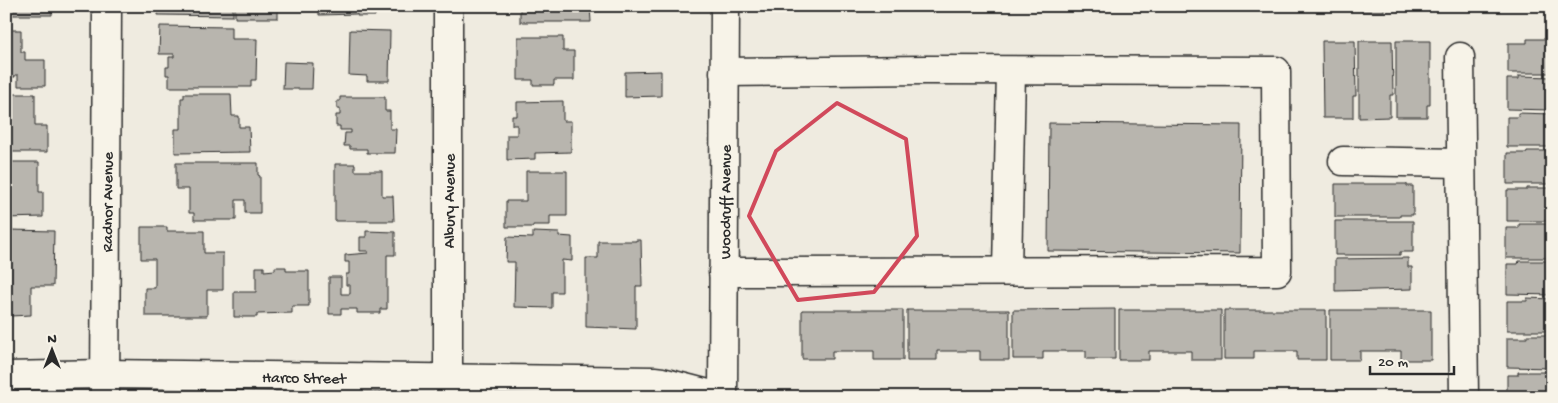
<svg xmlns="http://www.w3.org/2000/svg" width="1558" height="403" viewBox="0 0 1558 403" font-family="'Gochi Hand',sans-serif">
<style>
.building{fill:#b8b5ae;stroke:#2b2b2b}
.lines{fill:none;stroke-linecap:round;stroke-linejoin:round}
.minor-casing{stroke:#2b2b2b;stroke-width:31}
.major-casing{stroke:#2b2b2b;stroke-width:31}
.minor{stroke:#f7f3e8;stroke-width:28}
.major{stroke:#f7f3e8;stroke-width:28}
.marked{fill:none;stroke:#d1495b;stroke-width:4;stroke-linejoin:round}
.labels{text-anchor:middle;stroke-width:4;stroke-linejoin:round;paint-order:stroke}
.street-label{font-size:16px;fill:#2b2b2b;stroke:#f7f3e8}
</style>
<rect width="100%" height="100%" fill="#efebe0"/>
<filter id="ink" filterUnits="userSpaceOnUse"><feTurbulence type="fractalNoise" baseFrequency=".02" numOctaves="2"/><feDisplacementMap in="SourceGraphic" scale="10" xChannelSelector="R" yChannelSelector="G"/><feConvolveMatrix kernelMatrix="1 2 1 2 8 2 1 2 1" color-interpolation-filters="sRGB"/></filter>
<g filter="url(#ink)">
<path class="building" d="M6,6H52V15H6Z
M158,6H233V16L158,15Z
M235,6H278V18H235Z
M319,6H375V16H357V14L319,15Z
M520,6H590L591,22H520Z
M1185,6H1259V11H1185Z
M1361,6H1384V11H1361Z
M160,26L231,27V39H257L256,80H251V87H169V75H166V67H169V57H174V54H159Z
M6,30H21V52H25V60H45V86H18V75H15V77H6Z
M350,30L390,31L389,81H367V76L349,75Z
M518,37H563V51H574V80H554V85H533V80H518Z
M1527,39H1552V73H1508V43H1527Z
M1322,41H1355L1356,96H1353V118H1323Z
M1359,41H1392L1393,95H1390V117L1359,118Z
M1396,41H1430V105H1427V117H1396Z
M284,62L313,63L312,89H283Z
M661,71V96L625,97V72Z
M1519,76L1552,77V110L1507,109V79H1519Z
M6,94H35V126H47V152H6Z
M184,94H231L232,116H239V127H249L250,152L175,153V129H181V98H184Z
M340,97H385V111H390V129H396L395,153H367V149H350V146H344L345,133H351V130H340V126H336V115H340V109H337V101H340Z
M563,101V121H571V152L535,153V159L507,160V135H517V125H512V116H517V102Z
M1518,113L1552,114V147H1507V117H1518Z
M1049,123L1241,125L1240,253L1048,251Z
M1527,151H1552V184H1507V153H1527Z
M11,162H39V192H43V217L6,218V174H11Z
M176,163H258V175L260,176V213H245V200H236V220H194V213H189V189H176Z
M335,164H355V171H382V196H393L394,221H335Z
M526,171H567V216H550V225H533V227H506V201H526Z
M1335,184H1407V186H1413V215H1400V217H1335Z
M1527,188H1552V221H1507V190H1527Z
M1335,221H1413V252H1400V255H1335Z
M1519,224H1552V258H1506V228H1519Z
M141,227H167V231H204V253H223V290H207V316H145V288H155V259H141Z
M10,230L54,231L53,286H31V315L10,316L9,276H6V236H10Z
M366,231L395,232V255H387V309H380V313H357V309H341V314H329V277H341V294H350V285H346V274H349V262H345V255L368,253V251H360V237H366Z
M533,232L559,233V236L572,237V261L562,260V292H552V308L514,307L515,262H506L507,237L533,238Z
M636,240H641L642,286H636V329L586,327V258H598V241H636Z
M1408,258V267H1412V289L1335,291V259Z
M1519,261H1552V295L1507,294V264H1518Z
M256,267H264V271L275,270V267H286V271H309V306H292V313L257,314V317H234V292H256Z
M1527,298L1552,299V331H1507V301H1527Z
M1115,309V359H1086V351H1043V359H1013V310Z
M802,310H903V360H874V351H832V359H802Z
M907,310H1009V360H980V351H937V360H907Z
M1119,310H1221V360H1191V351H1149V360H1119Z
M1224,310H1326V360H1297V351H1254V359H1224Z
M1330,310H1431V360H1401V351H1360V360H1330Z
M1527,335H1552V368L1507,367V338H1527Z
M1518,372H1552V397H1507V375H1518Z"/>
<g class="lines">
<g class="minor-casing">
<g id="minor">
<path d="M1460,57L1464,397"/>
<path d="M1343,161L1461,163"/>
<path d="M1007,271L1011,71"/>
<path d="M723,272L1277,271L1276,71L926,70L724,72"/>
<path id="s1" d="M6,376L104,374L654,381L662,382L720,397"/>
<path d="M448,395V6"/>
<path id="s2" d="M105,397L107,6"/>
</g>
</g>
<g class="major-casing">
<g id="major">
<path id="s3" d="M723,397L725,6"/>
</g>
</g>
<use href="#minor" class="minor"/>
<use href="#major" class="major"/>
</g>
</g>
<path class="marked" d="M837,103L906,139L917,236L874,292L798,300L749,216L776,151Z"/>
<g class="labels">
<g class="street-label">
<text transform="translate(448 201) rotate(-90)" y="6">Albury Avenue</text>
<text dy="6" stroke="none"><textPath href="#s3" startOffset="195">Woodruff Avenue</textPath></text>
<text dy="6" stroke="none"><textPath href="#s2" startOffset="195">Radnor Avenue</textPath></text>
<text dy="6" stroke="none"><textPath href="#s1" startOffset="298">Harco Street</textPath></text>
</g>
</g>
<rect width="1558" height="403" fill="none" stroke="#f7f3e8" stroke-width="25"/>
<rect x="12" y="12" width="1533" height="378" fill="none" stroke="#2b2b2b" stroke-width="2" filter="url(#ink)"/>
<g transform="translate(52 350)" stroke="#f7f3e8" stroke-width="4" paint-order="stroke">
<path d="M0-4L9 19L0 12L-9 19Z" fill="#2b2b2b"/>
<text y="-8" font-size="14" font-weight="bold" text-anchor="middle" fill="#2b2b2b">N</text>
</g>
<path d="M1370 366v8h84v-8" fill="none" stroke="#2b2b2b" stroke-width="2.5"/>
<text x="1378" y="366" font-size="15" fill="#2b2b2b" stroke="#f7f3e8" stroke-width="4" paint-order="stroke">20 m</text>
</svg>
